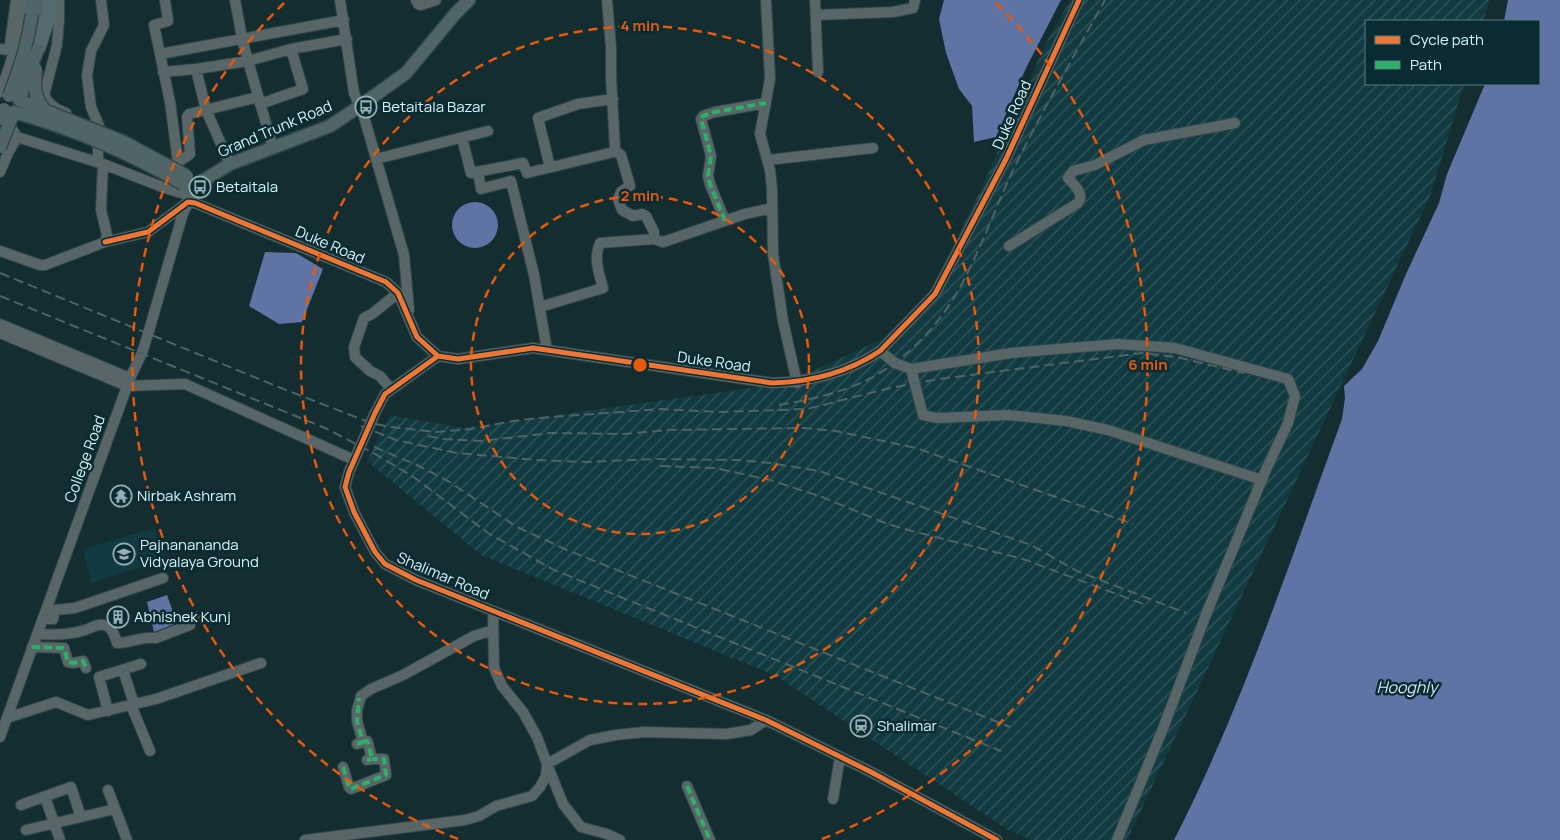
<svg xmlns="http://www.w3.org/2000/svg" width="1560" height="840" viewBox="0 0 1560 840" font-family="Manrope,sans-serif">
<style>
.built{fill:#113b41}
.industrial{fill:url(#industrial-furrows)}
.water{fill:#5f73a5}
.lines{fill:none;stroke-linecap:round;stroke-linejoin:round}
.minor-casing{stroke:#32474a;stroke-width:12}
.major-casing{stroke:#32474a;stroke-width:15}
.highway-casing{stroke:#32474a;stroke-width:16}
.minor{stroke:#586668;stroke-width:10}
.major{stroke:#516568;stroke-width:12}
.highway{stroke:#546b6f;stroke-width:14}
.rail{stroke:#506366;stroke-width:2;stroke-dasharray:10 5;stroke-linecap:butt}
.major-bridge-casing{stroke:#32474a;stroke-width:15;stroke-linecap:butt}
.major-bridge{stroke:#516568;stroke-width:12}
.quiet{stroke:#2db169;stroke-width:4;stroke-dasharray:8 4;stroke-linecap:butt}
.cycleway-casing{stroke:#082c31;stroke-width:8}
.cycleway{stroke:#f07635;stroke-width:5}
.ring{fill:none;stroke:#e8590c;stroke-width:2.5;stroke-dasharray:9 6}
.labels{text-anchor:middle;stroke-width:5;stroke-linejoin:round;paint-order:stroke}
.poi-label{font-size:15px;fill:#dcf4f8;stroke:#082c31;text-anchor:start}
.street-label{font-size:15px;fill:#dcf4f8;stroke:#082c31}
.water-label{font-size:16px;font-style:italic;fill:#dde4f4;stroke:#082c31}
.centre{fill:#e8590c;stroke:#082c31;stroke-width:2.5}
.ring-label{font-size:15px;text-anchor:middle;font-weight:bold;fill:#e8590c;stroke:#082c31;stroke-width:5;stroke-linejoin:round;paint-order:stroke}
</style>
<defs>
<pattern id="industrial-furrows" width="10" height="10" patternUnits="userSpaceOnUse" patternTransform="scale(1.25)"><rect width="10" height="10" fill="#113b41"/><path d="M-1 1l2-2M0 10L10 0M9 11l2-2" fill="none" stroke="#33585d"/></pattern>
</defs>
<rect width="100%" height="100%" fill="#132d31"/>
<path class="built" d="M155,528L165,559L91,583L83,549Z"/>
<path class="industrial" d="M1070,0H1490L1483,21H1366V84H1464L1431,194L1127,840H1032L1008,830L776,676L481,555L367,461L390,415L463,428L787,383L886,337L931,292L983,185L1045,45Z"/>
<path class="water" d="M944,0H1061L1026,68L996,137L974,142L972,106L959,89L946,53L939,19Z
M1508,0H1560V840H1174C1243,705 1290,561 1342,419L1345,398L1344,386L1362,369L1378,341L1406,274L1439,203L1447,174L1485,84H1539V21H1504Z
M452 225a23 23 0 1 1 46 0a23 23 0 1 1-46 0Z
M265,252L296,253L323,269L302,322L279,324L249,306Z
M167,595L177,623L154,632L147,602Z"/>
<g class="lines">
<g class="minor-casing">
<path id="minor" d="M59,0V20L57,45L44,95C49,105 56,109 66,113
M165,0L168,21L154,25L170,102L178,162L172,174
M235,0L243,43L273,148
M340,0L354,93L364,117L404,255L409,310
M416,0L418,4L421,5L436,0
M766,0L770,79L760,134L770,170L772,189L773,254L783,321L797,383
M815,0L818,72
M816,15L893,12L913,8L915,0
M10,44L16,0
M0,49L9,50
M160,54L344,20
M196,69L206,110L230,164
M163,72L196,69L248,61L291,49L347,39
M0,92C13,60 19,35 25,0
M260,104L303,89L291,49
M6,120L17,137L103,164L165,188L191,196
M99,126L91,107L87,76L91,51L104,25L101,0
M462,138L471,173L523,163L527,173L614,152L615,148L611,77V47L607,0
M614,150L621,155L630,186L621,192L618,199L622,210L633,216L642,214L646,216L654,232V239
M376,159L488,131
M768,160L873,148
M98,162V136
M178,162L190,154L187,117L189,114L258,97
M550,167L538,118L578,104L613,99
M0,172L8,153L17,137
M478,172L481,189L511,181L534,275L547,350
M725,221L710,184L708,176L711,156L701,119L703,116L715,112L766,103
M105,242L148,232L188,202L195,203L386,282L398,293L417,337L438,356L458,359L533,348L772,383C811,382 847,373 880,351L935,294L1006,159L1079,0
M1009,246L1078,203C1085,194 1074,185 1068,178L1073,171L1095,165L1144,140L1235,123
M0,251L40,265H45L105,242L107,235L101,210L103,164
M540,307L603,288C599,273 593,258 600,243L654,239L663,242L745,214L772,208
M0,324L130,378
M0,333L127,386L185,384L354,460
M880,351L895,363L911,369L1011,353L1118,344L1175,348L1288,379L1295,396L1288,423L1265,472L1207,612L1162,731L1117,840
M438,356L385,394L375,413L349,472L345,487L354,512L375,552L385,564L416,580L766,720L871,772L997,840
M911,369L923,415L937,418L1008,415L1066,421L1108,430L1262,480
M391,389L380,376L370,371L355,357L354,347L364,318L372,314L398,293
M43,619H53L55,610L75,608L163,578
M37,634C53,635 70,635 85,630C92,628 99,622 107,626C113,629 115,637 117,643C130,643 143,636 156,638L190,625
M32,647L64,648L68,662L74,663L83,661L86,668
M123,670L134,704
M131,705L150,751
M108,711L99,677L141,664
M7,718L56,702L88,715L156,699L261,663
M0,737L130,378L142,353L148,334L183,213L187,205
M363,742L367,741L368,743L372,759L367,760
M357,744L363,742L357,721V710L361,696L371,689L403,675L474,636L493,630
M343,767L349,787L351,789L386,775L384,759H372
M687,786L710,840
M108,790L127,840
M45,797L60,840
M833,799L840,757
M21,805L71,787L81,817
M26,830L115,809
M305,840L465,820L479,816L496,806L532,796L540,787L546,776L547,764L537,737L523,712L502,686L494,668L493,611
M620,840L607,834L581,827L563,804L547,764L590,740L616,735L644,732L726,734L751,730L766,720"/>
</g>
<g class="major-casing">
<path id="major" d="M32,14V0
M41,30L43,0
M183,184L194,190L199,183L230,164L330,126L360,106L406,73L455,14L469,0"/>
</g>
<g class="highway-casing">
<path id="highway" d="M38,49L50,13V0"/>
</g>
<use href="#minor" class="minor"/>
<use href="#major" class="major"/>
<use href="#highway" class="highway"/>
<path class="rail" d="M0,273L281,388L371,423L391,427L437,432L471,429L513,421L538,418L661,409L719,412L807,409L890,388L939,379L1142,353L1176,357L1244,373
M0,296L325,428L377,455L415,478L488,533L554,570L1001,751
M779,405C809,400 840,393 867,380C909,359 944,320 965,278C984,241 998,201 1016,164C1044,108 1075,54 1105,0
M361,426L396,440L457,453L536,460L585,462L655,459L738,460L770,463L819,471L1031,545L1077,571L1186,613
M428,436L442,439L482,441L550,433L625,434L667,430L804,428L836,431L916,448L1133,524
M374,447L417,465L448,481L517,527L567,550L1010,727
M660,466L715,468L770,480L822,497L885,523L908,530L1023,559L1146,605"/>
<g class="major-bridge-casing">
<path id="major-bridge" d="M38,49L19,100L124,142L187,176
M36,69C34,85 34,97 44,109
M9,96C20,69 28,43 32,14
M0,119L4,109
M0,147L14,112C74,129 130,153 183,184"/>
</g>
<use href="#major-bridge" class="major-bridge"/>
<path class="quiet" d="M725,221L710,184L708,176L711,156L701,119L703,116L715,112L766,103
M32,647L64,648L68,662L74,663L83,661L86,668
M363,742L367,741L368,743L372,759L367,760
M357,744L363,742L357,721L359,698
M343,767L349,787L351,789L386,775L384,759H372
M687,786L710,840"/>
<g class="cycleway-casing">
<path id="cycleway" d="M105,242L148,232L188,202L195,203L386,282L398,293L417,337L438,356L458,359L533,348L772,383C811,382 847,373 880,351L935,294L1006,159L1079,0
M438,356L385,394L375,413L349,472L345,487L354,512L375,552L385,564L416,580L766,720L871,772L997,840"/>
</g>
<use href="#cycleway" class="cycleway"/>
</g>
<g class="ring">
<circle cx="640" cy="365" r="169"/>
<circle cx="640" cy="365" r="339"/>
<path d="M458 839A508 508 0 0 1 284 3M996 3A508 508 0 0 1 822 839"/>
</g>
<defs>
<g id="bus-ring" transform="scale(1.125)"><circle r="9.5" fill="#082c31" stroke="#96aeb2" stroke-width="1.5"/><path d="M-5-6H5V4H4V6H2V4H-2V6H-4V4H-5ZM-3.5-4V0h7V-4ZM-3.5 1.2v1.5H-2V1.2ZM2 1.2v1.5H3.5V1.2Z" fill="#96aeb2"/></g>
<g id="temple-ring" transform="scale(1.125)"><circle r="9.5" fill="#082c31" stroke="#96aeb2" stroke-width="1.5"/><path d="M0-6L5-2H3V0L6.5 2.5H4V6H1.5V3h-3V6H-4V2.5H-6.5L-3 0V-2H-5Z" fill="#96aeb2"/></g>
<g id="school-ring" transform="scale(1.125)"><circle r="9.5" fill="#082c31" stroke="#96aeb2" stroke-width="1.5"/><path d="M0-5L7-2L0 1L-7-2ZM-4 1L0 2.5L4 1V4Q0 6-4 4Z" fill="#96aeb2"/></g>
<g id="building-ring" transform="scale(1.125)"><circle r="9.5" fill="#082c31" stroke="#96aeb2" stroke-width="1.5"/><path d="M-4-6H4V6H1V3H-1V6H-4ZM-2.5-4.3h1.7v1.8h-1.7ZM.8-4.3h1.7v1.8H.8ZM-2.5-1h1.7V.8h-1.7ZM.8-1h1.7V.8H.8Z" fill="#96aeb2"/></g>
<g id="station-ring" transform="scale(1.125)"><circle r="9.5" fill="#082c31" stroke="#96aeb2" stroke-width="1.5"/><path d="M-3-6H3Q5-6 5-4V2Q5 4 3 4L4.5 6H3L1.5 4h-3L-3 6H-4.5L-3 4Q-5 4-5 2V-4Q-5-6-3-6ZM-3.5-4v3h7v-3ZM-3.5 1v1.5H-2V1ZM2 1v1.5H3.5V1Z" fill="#96aeb2"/></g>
</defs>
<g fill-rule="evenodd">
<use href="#bus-ring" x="366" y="107"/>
<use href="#bus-ring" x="200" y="187"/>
<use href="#temple-ring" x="121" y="496"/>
<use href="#school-ring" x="124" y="554"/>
<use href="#building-ring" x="118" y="617"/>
<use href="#station-ring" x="861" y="726"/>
</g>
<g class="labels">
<g class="poi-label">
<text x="382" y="112">Betaitala Bazar</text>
<text x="216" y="192">Betaitala</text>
<text x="137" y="501">Nirbak Ashram</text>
<text x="140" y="550">Pajnanananda<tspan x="140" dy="17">Vidyalaya Ground</tspan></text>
<text x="134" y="622">Abhishek Kunj</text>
<text x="877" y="731">Shalimar</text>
</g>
<g class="street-label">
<text transform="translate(1012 115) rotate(-66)" y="5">Duke Road</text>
<text transform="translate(275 129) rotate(-23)" y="5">Grand Trunk Road</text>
<text transform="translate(330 245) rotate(23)" y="5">Duke Road</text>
<text transform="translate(714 362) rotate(8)" y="5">Duke Road</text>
<text transform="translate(85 459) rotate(-70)" y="5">College Road</text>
<text transform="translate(443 576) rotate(23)" y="5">Shalimar Road</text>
</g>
<g class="water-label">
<text x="1407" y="693">Hooghly</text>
</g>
</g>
<circle cx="640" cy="365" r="8" class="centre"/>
<g class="ring-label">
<text x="640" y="31">4 min</text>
<text x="640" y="201">2 min</text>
<text x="1148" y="370">6 min</text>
</g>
<rect x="1365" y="20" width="175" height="65" fill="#082c31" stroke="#5d7c81"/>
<rect x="1375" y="36" width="25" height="8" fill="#f07635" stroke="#5d7c81"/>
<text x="1410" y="45" font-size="15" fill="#dcf4f8">Cycle path</text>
<rect x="1375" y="61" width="25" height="8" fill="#2db169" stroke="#5d7c81"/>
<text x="1410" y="70" font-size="15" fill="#dcf4f8">Path</text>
</svg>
